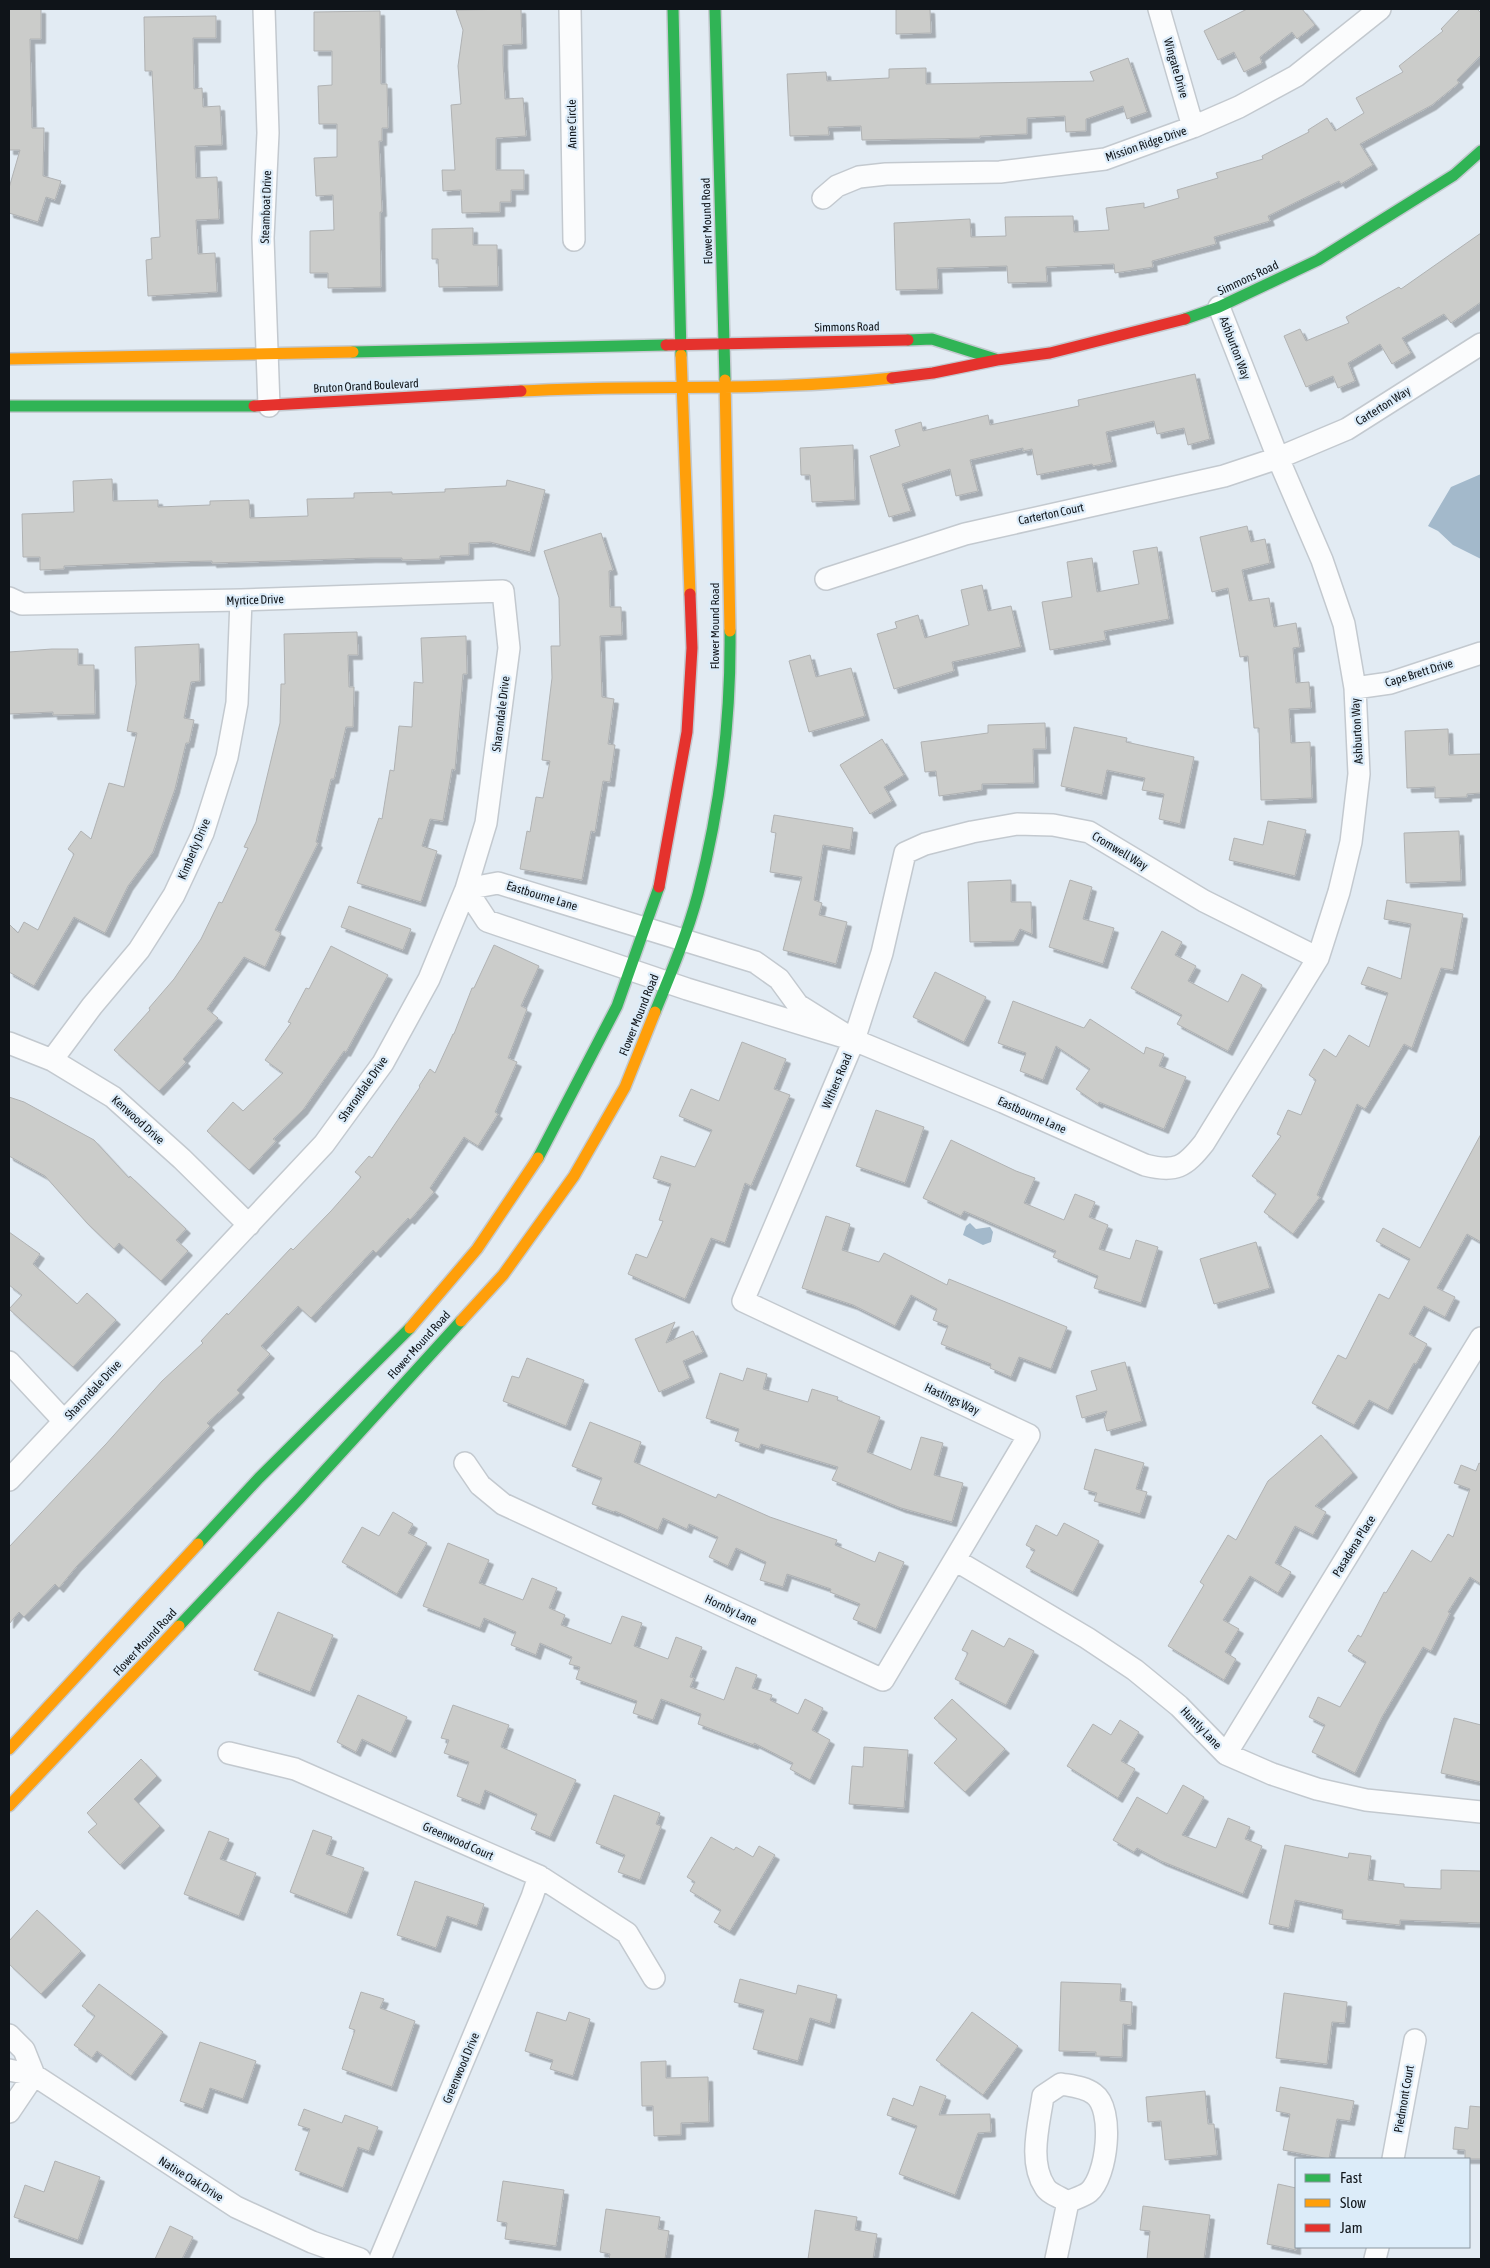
<svg xmlns="http://www.w3.org/2000/svg" width="1490" height="2268" viewBox="0 0 1490 2268" font-family="'Asap Condensed',sans-serif">
<style>
.water{fill:#a3b9cb}
.building{fill:#cbccca;stroke:#b0b2b3;filter:url(#shadow)}
.lines{fill:none;stroke-linecap:round;stroke-linejoin:round}
.street-casing{stroke:#c3c9cf;stroke-width:24}
.fast-casing{stroke:#c3c9cf;stroke-width:14}
.slow-casing{stroke:#c3c9cf;stroke-width:14}
.jam-casing{stroke:#c3c9cf;stroke-width:14}
.street{stroke:#fbfcfd;stroke-width:21}
.fast{stroke:#30b455;stroke-width:11}
.slow{stroke:#ff9f0a;stroke-width:11}
.jam{stroke:#e5322d;stroke-width:11}
.labels{text-anchor:middle;stroke-width:4.5;stroke-linejoin:round;paint-order:stroke}
.street-label{font-size:12px;fill:#0f1419;stroke:#dcecf9}
</style>
<defs>
<filter id="shadow"><feDropShadow dx="4.5" dy="4.5" stdDeviation="0" flood-color="#0004"/></filter>
</defs>
<rect width="100%" height="100%" fill="#e2ebf3"/>
<path class="water" d="M1481,474V559L1453,545L1438,531L1428,526L1451,487Z
M970,1223L976,1229L990,1227L993,1232L991,1242L983,1245L963,1235L966,1226Z"/>
<path class="building" d="M9,9H41V39H30L32,128H44L43,176L61,181L55,200L46,197L38,222L9,213V188L20,150H9Z
M521,9L522,44L503,45V63L505,99L523,98L526,136L496,138V170H524V190H511V202H500V212L462,213L461,190L443,191L442,170H455L451,105L461,104L458,66L463,30L456,10Z
M896,9H930L931,33L896,34Z
M1247,9H1302L1315,25L1297,39L1292,32L1260,57L1262,63L1244,72L1234,52L1218,60L1204,31Z
M1460,9H1477L1481,13V55L1457,80L1459,83L1432,105L1360,144L1373,165L1341,184L1339,181L1268,216L1270,221L1214,237L1216,244L1152,261L1153,267L1115,273L1114,264L1046,267L1047,282L1008,283L1007,266L937,268L938,289L896,290L894,223L970,219L971,237L1006,236L1005,217L1073,216L1074,232L1109,230L1106,208L1144,203V208L1179,198L1177,190L1218,178L1216,173L1263,159L1262,156L1309,132L1308,130L1327,118L1335,131L1364,113L1356,98L1403,72L1399,66L1443,31L1441,29Z
M380,11L381,84H387L388,128H382V141H379L382,212H380L381,287L328,288V273H310V231L334,230L333,195L316,196L314,158L337,157V124H319L318,86L332,85V51H314V12Z
M216,16V38H193L194,89L202,88L203,107L220,106L222,145L195,146L196,178L217,177L219,219L196,220L198,254L215,253L217,292L148,296L146,260L152,259L151,238L160,237L152,71H145L144,17Z
M1128,58L1147,112L1127,119L1123,106L1086,119V131L1066,132L1065,116L1027,118V134L980,136V138L862,140L861,126L828,127L829,135L790,136L787,74L826,72L827,81L889,78V69L926,68V84L1094,81L1090,72Z
M473,228V245H497L498,286L439,287L438,259H432V229Z
M1481,233V302L1451,323L1444,314L1402,338L1411,353L1392,364L1380,344L1348,363L1355,381L1338,388L1333,376L1306,387L1284,336L1300,329L1306,341L1349,323L1346,317L1399,287L1401,289Z
M1195,374L1210,439L1188,445L1184,428L1157,434L1154,421L1106,432L1112,462L1093,466L1092,464L1037,475L1032,449L1023,451V448L970,460L978,491L956,496L950,469L902,484L911,511L889,517L870,456L900,446L895,430L921,422L923,431L988,415L990,425L1079,406L1078,400Z
M853,445L855,500L812,502L810,475H801L800,448Z
M112,479L113,501L158,500V507L210,505V501L249,500L250,518L308,516L307,499L354,498V493L392,492V494L445,492V489L506,486L507,480L545,490L530,552L490,542L469,543V555L440,556V559L402,560V558H371L212,563V561L168,562L64,566V569L40,570V557H23L22,514L74,512L73,481Z
M1247,526L1251,542L1265,539L1270,563L1242,570L1249,601L1269,598L1274,627L1296,623L1300,647L1293,648L1296,683L1309,682L1311,708L1289,709L1291,743L1310,742L1312,798L1261,800L1259,728H1254L1248,656L1240,657L1228,588L1212,592L1200,537Z
M601,533L613,570L609,571L610,607H621L622,635L600,636L602,697L614,699L608,744L615,745L610,782L603,781L595,832L591,831L582,880L520,869L527,831L530,832L536,797L543,798L550,761L542,760L552,678L551,646H560L559,598L544,551Z
M1157,547L1169,619L1104,631L1106,640L1050,650L1042,602L1072,597L1067,562L1092,558L1097,592L1139,584L1133,551Z
M982,585L988,611L1011,606L1021,647L952,662L954,671L894,689L877,634L897,628L895,622L918,615L925,638L969,625L961,590Z
M357,632L358,655H348L349,687H354L353,727H346L334,779H331L316,842L318,843L275,930L281,933L265,967L244,957L207,1009L218,1018L183,1059L186,1062L159,1091L114,1050L150,1010L149,1008L174,979L201,939L219,902L222,903L248,848L244,847L256,822L280,723L281,684H285L284,634Z
M466,636L467,674H463L455,770L452,769L443,821L430,819L422,846L437,851L421,902L357,883L379,818L382,819L390,770L394,771L399,726L412,727L414,682L423,683L421,638Z
M199,644L200,681L191,682L184,718L194,720L189,743H186L175,789L153,852L128,886L105,933L74,917L34,986L9,972V924L18,933L24,922L38,930L74,854L68,849L81,831L91,839L109,783L124,787L137,733L127,731L136,684L135,647Z
M52,649H78V665H94L95,714L53,715V712L9,714V652Z
M810,655L816,677L851,668L865,716L809,732L789,661Z
M1045,723L1046,749H1033L1034,783L982,784V790L939,796L936,771L925,772L921,742L988,733V725Z
M1074,727L1127,738L1126,742L1194,757L1180,824L1159,819L1164,794L1142,790L1145,778L1107,770L1102,795L1061,786Z
M1448,729L1449,755L1481,754V793L1467,794V797L1435,798V787L1407,788L1405,731Z
M882,739L904,775L884,787L892,801L870,814L840,765Z
M774,815L853,828L850,850L823,845L814,900L822,903L819,915L847,922L836,964L783,950L802,877L770,872L776,833L771,832Z
M1268,821L1306,830L1295,876L1229,860L1234,838L1263,845Z
M1459,831L1461,881L1406,883L1404,833Z
M1011,880V902H1031L1032,934L1020,929L1014,941L970,942L968,882Z
M1070,880L1092,887L1083,919L1114,928L1103,964L1049,947Z
M1387,900L1463,914L1453,970L1441,968L1412,1048L1404,1044L1365,1109L1357,1104L1317,1195L1320,1197L1293,1234L1264,1212L1276,1194L1252,1176L1281,1136L1277,1134L1288,1110L1301,1115L1316,1080L1309,1075L1324,1049L1336,1057L1349,1035L1369,1047L1388,993L1361,984L1368,967L1401,979L1411,924L1384,919Z
M349,906L411,929L403,950L341,927Z
M1162,931L1182,942L1175,955L1196,966L1188,981L1228,1002L1242,974L1262,985L1228,1051L1177,1024L1182,1015L1131,988Z
M494,945L539,966L521,1006L527,1009L508,1058L517,1062L495,1112L498,1114L478,1146L464,1137L430,1188L434,1192L410,1220L408,1218L376,1253L373,1250L311,1318L298,1306L261,1346L270,1354L237,1390L240,1393L207,1423L210,1426L76,1567L59,1588L55,1584L24,1617L19,1612L9,1624V1547L106,1444L162,1381L203,1343L201,1341L227,1313L228,1315L291,1248L293,1250L331,1211L361,1177L355,1172L369,1156L372,1158L420,1087L419,1086L430,1069L435,1073L453,1034H454L472,988H474Z
M331,946L388,975L346,1052L344,1051L303,1110L273,1139L276,1141L249,1170L207,1131L233,1102L243,1111L283,1073L265,1060L291,1023L288,1022L306,988L309,989Z
M935,972L986,997L964,1042L913,1017Z
M1013,1001L1084,1028L1090,1019L1144,1054L1146,1047L1164,1054L1159,1066L1186,1077L1164,1129L1099,1102L1098,1104L1076,1089L1090,1069L1056,1046L1043,1080L1020,1071L1026,1053L998,1043Z
M742,1042L786,1059L774,1089L790,1095L751,1186L745,1183L725,1243L711,1238L685,1299L628,1274L636,1254L647,1258L663,1221L659,1220L671,1184L653,1178L661,1156L695,1167L712,1130L679,1116L691,1089L719,1101Z
M9,1097L24,1102L94,1140L129,1178L130,1176L186,1229L176,1240L188,1251L161,1281L119,1243L114,1249L87,1223L45,1176L9,1156Z
M876,1110L924,1127L905,1183L856,1166Z
M1481,1134V1242L1467,1234L1437,1288L1455,1297L1445,1317L1424,1306L1409,1334L1427,1344L1416,1364L1414,1363L1388,1410L1369,1400L1354,1425L1312,1403L1338,1355L1346,1359L1379,1294L1389,1299L1410,1259L1376,1241L1383,1228L1420,1248Z
M951,1140L1016,1171L1035,1178L1024,1203L1064,1220L1075,1194L1095,1202L1089,1217L1108,1225L1099,1249L1130,1259L1136,1240L1158,1247L1141,1303L1094,1288L1098,1276L1053,1257L1056,1251L964,1211L961,1216L923,1198Z
M826,1216L850,1224L842,1250L879,1262L884,1253L947,1285L949,1279L1067,1327L1051,1369L1019,1357L1011,1377L990,1368L991,1364L941,1344L948,1326L933,1320L937,1309L911,1295L895,1326L853,1305L802,1288Z
M9,1232L40,1254L33,1264L77,1304L87,1293L116,1320L73,1367L9,1309L22,1295L9,1285Z
M1256,1242L1270,1288L1214,1304L1200,1259Z
M675,1322L666,1343L693,1331L703,1352L683,1361L690,1378L659,1392L635,1339Z
M527,1358L584,1380L566,1426L503,1401L512,1376L519,1378Z
M1125,1362L1142,1421L1107,1431L1104,1420L1107,1411L1082,1418L1076,1396L1097,1390L1091,1371Z
M747,1368L767,1374L763,1389L808,1402L812,1389L838,1397L837,1400L880,1417L867,1452L911,1470L921,1437L943,1443L934,1475L963,1483L952,1522L901,1508L832,1480L838,1467L761,1444L759,1449L735,1441L739,1429L706,1418L720,1373L743,1381Z
M590,1422L641,1442L634,1462L716,1498L718,1494L770,1517L837,1540L835,1545L875,1562L879,1552L904,1562L876,1629L853,1619L860,1604L830,1592L831,1589L787,1574L783,1587L760,1580L766,1562L736,1548L728,1566L709,1557L718,1537L689,1524L687,1529L663,1518L658,1530L615,1511L614,1512L592,1504L602,1478L572,1466Z
M1321,1435L1353,1473L1315,1506L1326,1512L1313,1535L1295,1526L1275,1563L1291,1572L1278,1593L1250,1576L1223,1620L1239,1629L1225,1652L1236,1659L1224,1680L1168,1646L1204,1585L1200,1582L1228,1535L1236,1540L1268,1481Z
M1095,1449L1144,1463L1136,1489L1147,1492L1140,1514L1094,1501L1097,1493L1084,1489Z
M1479,1463L1481,1464V1584L1470,1577L1448,1612L1450,1613L1431,1651L1423,1647L1382,1717L1355,1773L1312,1752L1325,1725L1309,1717L1318,1697L1340,1707L1366,1662L1348,1651L1358,1635L1361,1637L1384,1592L1386,1593L1412,1550L1431,1562L1448,1534L1453,1537L1470,1489L1454,1483L1461,1465L1476,1471Z
M393,1512L413,1524L408,1533L427,1543L397,1594L342,1562L362,1527L379,1536Z
M1064,1523L1099,1541L1073,1592L1026,1567L1035,1550L1026,1545L1036,1525L1057,1536Z
M448,1543L489,1560L479,1583L523,1600L532,1578L557,1588L549,1608L565,1615L561,1625L611,1644L622,1616L642,1623L634,1646L668,1659L676,1637L702,1647L690,1677L694,1678L690,1687L724,1700L736,1667L757,1675L752,1688L772,1695L770,1700L798,1714L805,1699L823,1708L812,1730L830,1740L810,1780L790,1769L793,1763L754,1743V1745L698,1724L701,1714L661,1699L653,1720L633,1713L637,1701L576,1679L580,1667L569,1664L572,1657L540,1643L536,1655L511,1645L516,1632L484,1618L480,1628L423,1606Z
M278,1612L333,1635L310,1692L254,1670Z
M972,1630L1004,1647L1009,1638L1034,1651L1006,1705L955,1679L968,1653L962,1650Z
M358,1695L407,1717L391,1753L362,1739L356,1752L337,1742Z
M952,1699L1005,1749L965,1792L934,1763L957,1739L934,1718Z
M453,1705L509,1725L501,1747L576,1780L550,1837L531,1829L537,1814L485,1790L480,1805L457,1796L469,1762L444,1753L449,1740L441,1738Z
M1454,1718L1481,1725V1782L1441,1773Z
M1120,1720L1139,1732L1121,1761L1135,1769L1118,1798L1067,1766L1093,1724L1111,1735Z
M864,1747L908,1750L904,1808L849,1804L852,1766L863,1767Z
M141,1759L157,1776L134,1799L160,1826L120,1865L88,1832L97,1824L87,1813Z
M1183,1785L1204,1797L1182,1835L1216,1848L1228,1818L1250,1827L1245,1839L1262,1846L1243,1894L1161,1861L1137,1848L1134,1852L1113,1840L1137,1797L1167,1814Z
M614,1795L660,1813L656,1824L661,1826L640,1880L618,1872L625,1855L596,1843Z
M313,1830L332,1837L326,1854L364,1868L347,1914L290,1892Z
M209,1831L229,1839L220,1859L256,1873L239,1916L184,1894Z
M711,1837L734,1850L736,1847L753,1857L759,1846L775,1855L730,1931L714,1922L721,1910L690,1891L695,1882L687,1877Z
M1285,1845L1348,1858L1349,1853L1371,1856L1368,1880L1404,1884V1887L1441,1889V1870L1481,1871V1923L1400,1920V1925L1342,1919L1343,1910L1295,1900L1289,1928L1269,1924Z
M415,1881L484,1904L477,1926L447,1916L436,1948L397,1935Z
M37,1910L81,1951L41,1994L9,1964V1941Z
M740,1979L796,1994L798,1985L837,1995L830,2024L810,2018L798,2061L753,2049L764,2010L734,2002Z
M1061,1982L1121,1984L1120,2001L1132,2002L1131,2025L1123,2024L1122,2057L1096,2056V2052L1059,2051Z
M99,1984L163,2032L131,2076L97,2051L92,2058L74,2045L95,2016L82,2006Z
M361,1992L384,1999L380,2008L415,2021L392,2087L342,2069L355,2030L349,2028Z
M1284,1993L1347,2002L1345,2023L1332,2022L1327,2064L1276,2058Z
M537,2012L566,2021L569,2012L590,2019L573,2076L550,2069L553,2060L525,2051Z
M972,2012L1018,2046L983,2095L936,2060Z
M200,2042L256,2061L243,2099L210,2088L203,2109L180,2101Z
M666,2061V2078L708,2077L709,2122L681,2123V2135L654,2136L653,2106H642L641,2062Z
M920,2086L946,2096L939,2115L990,2114L991,2132L978,2133L955,2195L899,2174L917,2126L887,2115L893,2098L913,2106Z
M1280,2087L1354,2101L1350,2121L1337,2119L1329,2159L1283,2150L1290,2114L1276,2111Z
M1205,2091L1208,2124H1214L1217,2155L1165,2160L1161,2121L1148,2122L1146,2097Z
M1470,2106L1481,2107V2159H1465V2150L1453,2149L1455,2127L1468,2129Z
M304,2109L342,2123L345,2115L378,2127L369,2151L358,2147L343,2188L295,2170L310,2129L298,2125Z
M55,2161L100,2177L78,2240L14,2217L25,2185L44,2192Z
M503,2181L564,2190L556,2246L505,2239L507,2223L497,2221Z
M1278,2184L1296,2188V2250L1267,2244Z
M1143,2206L1210,2215L1204,2259H1147L1150,2231L1140,2230Z
M606,2209L660,2217L658,2229L669,2231L665,2259H609L610,2254L600,2252Z
M815,2210L857,2217L855,2230L877,2234L873,2259H808Z
M170,2226L193,2237L182,2259H155Z"/>
<g class="lines">
<g class="street-casing">
<path id="street" d="M264,9L268,133L263,238L269,406
M570,9L574,240
M1159,9L1193,127
M823,198L837,186L859,177L886,174L1000,172L1105,159L1193,127L1239,107L1296,76L1380,9
M826,579L965,534L1224,476L1278,458L1347,429L1481,344
M9,598L22,604L241,600L503,591L509,648L486,823L466,889L429,979L383,1063L324,1144L9,1480
M1355,688L1390,683L1481,653
M854,1040L798,1005L779,979L755,962L498,883L466,889L487,921L687,989L854,1040L1003,1102L1145,1165C1176,1173 1185,1167 1204,1143L1318,958L1339,892L1351,842L1359,774L1355,688L1344,624L1322,560L1278,458L1219,307
M9,1043L52,1060L113,1097L182,1159L249,1225
M52,1060L92,1006L139,950L174,895L203,833L227,757L237,703L241,600
M9,1362L64,1421
M465,1463L480,1485L503,1504L883,1680L1029,1435L743,1301L854,1040L882,953L905,853L925,844L972,832L1017,824L1053,825L1089,832L1204,901L1318,958
M955,1560L1087,1638L1135,1670L1179,1706L1226,1754L1272,1774L1317,1789L1366,1800L1481,1812
M229,1753L295,1769L539,1876L627,1933L654,1978
M1226,1754L1481,1338
M9,2035L24,2050L34,2075
M9,2070L34,2075L236,2207L312,2242L360,2259
M1061,2084C1072,2086 1085,2087 1094,2094C1115,2109 1107,2177 1089,2192C1084,2196 1074,2199 1068,2202C1062,2198 1049,2194 1045,2187C1028,2161 1039,2125 1043,2096Z
M9,2112L34,2075
M1393,2159L1415,2040
M380,2259L532,1897L539,1876
M1056,2259L1068,2202
M1375,2259L1378,2247"/>
</g>
<g class="fast-casing">
<path id="fast" d="M673,9L681,355
M715,9L725,380
M1185,319L1219,307L1318,260L1454,175L1481,151
M908,340L932,339L995,359
M353,352L666,345
M9,406H254
M655,1012C671,973 687,935 698,894C720,809 731,719 730,631
M538,1158L617,1006L659,887
M198,1544L259,1478L410,1328
M179,1626L300,1498L461,1321"/>
</g>
<g class="slow-casing">
<path id="slow" d="M681,355L690,594
M9,359L353,352
M725,380L730,631
M521,391C644,384 769,392 892,378
M461,1321L503,1275L574,1176L625,1087L655,1012
M410,1328L477,1249L538,1158
M9,1749L198,1544
M9,1806L179,1626"/>
</g>
<g class="jam-casing">
<path id="jam" d="M666,345L908,340
M892,378L933,373L997,360L1050,353L1185,319
M254,406L521,391
M659,887L687,732L692,648L690,594"/>
</g>
<use href="#street" class="street"/>
<use href="#fast" class="fast"/>
<use href="#slow" class="slow"/>
<use href="#jam" class="jam"/>
</g>
<g class="labels">
<g class="street-label">
<text transform="translate(1176 68) rotate(74)" y="4">Wingate Drive</text>
<text transform="translate(572 124) rotate(-91)" y="4">Anne Circle</text>
<text transform="translate(1146 144) rotate(-19)" y="4">Mission Ridge Drive</text>
<text transform="translate(266 207) rotate(-88)" y="4">Steamboat Drive</text>
<text transform="translate(707 221) rotate(-92)" y="4">Flower Mound Road</text>
<text transform="translate(1248 278) rotate(-25)" y="4">Simmons Road</text>
<text transform="translate(847 327) rotate(-1)" y="4">Simmons Road</text>
<text transform="translate(1235 348) rotate(69)" y="4">Ashburton Way</text>
<text transform="translate(366 386) rotate(-3)" y="4">Bruton Orand Boulevard</text>
<text transform="translate(1383 406) rotate(-32)" y="4">Carterton Way</text>
<text transform="translate(1051 514) rotate(-12)" y="4">Carterton Court</text>
<text transform="translate(255 600) rotate(-2)" y="4">Myrtice Drive</text>
<text transform="translate(715 626) rotate(-90)" y="4">Flower Mound Road</text>
<text transform="translate(1419 673) rotate(-17)" y="4">Cape Brett Drive</text>
<text transform="translate(501 714) rotate(-83)" y="4">Sharondale Drive</text>
<text transform="translate(1357 731) rotate(-93)" y="4">Ashburton Way</text>
<text transform="translate(194 849) rotate(-67)" y="4">Kimberly Drive</text>
<text transform="translate(1120 851) rotate(31)" y="4">Cromwell Way</text>
<text transform="translate(542 896) rotate(17)" y="4">Eastbourne Lane</text>
<text transform="translate(639 1015) rotate(-68)" y="4">Flower Mound Road</text>
<text transform="translate(837 1081) rotate(-67)" y="4">Withers Road</text>
<text transform="translate(363 1089) rotate(-55)" y="4">Sharondale Drive</text>
<text transform="translate(1032 1115) rotate(24)" y="4">Eastbourne Lane</text>
<text transform="translate(138 1120) rotate(42)" y="4">Kenwood Drive</text>
<text transform="translate(419 1345) rotate(-48)" y="4">Flower Mound Road</text>
<text transform="translate(93 1390) rotate(-47)" y="4">Sharondale Drive</text>
<text transform="translate(952 1399) rotate(25)" y="4">Hastings Way</text>
<text transform="translate(1354 1546) rotate(-58)" y="4">Pasadena Place</text>
<text transform="translate(731 1610) rotate(25)" y="4">Hornby Lane</text>
<text transform="translate(145 1642) rotate(-47)" y="4">Flower Mound Road</text>
<text transform="translate(1201 1728) rotate(46)" y="4">Huntly Lane</text>
<text transform="translate(458 1841) rotate(24)" y="4">Greenwood Court</text>
<text transform="translate(461 2068) rotate(-67)" y="4">Greenwood Drive</text>
<text transform="translate(1404 2099) rotate(-80)" y="4">Piedmont Court</text>
<text transform="translate(191 2179) rotate(32)" y="4">Native Oak Drive</text>
</g>
</g>
<rect width="1490" height="2268" fill="none" stroke="#0f1419" stroke-width="20"/>
<rect x="1295" y="2158" width="175" height="90" fill="#dcecf9" stroke="#8a969f"/>
<rect x="1305" y="2174" width="25" height="8" fill="#30b455" stroke="#8a969f"/>
<text x="1340" y="2183" font-size="15" fill="#0f1419">Fast</text>
<rect x="1305" y="2199" width="25" height="8" fill="#ff9f0a" stroke="#8a969f"/>
<text x="1340" y="2208" font-size="15" fill="#0f1419">Slow</text>
<rect x="1305" y="2224" width="25" height="8" fill="#e5322d" stroke="#8a969f"/>
<text x="1340" y="2233" font-size="15" fill="#0f1419">Jam</text>
</svg>
